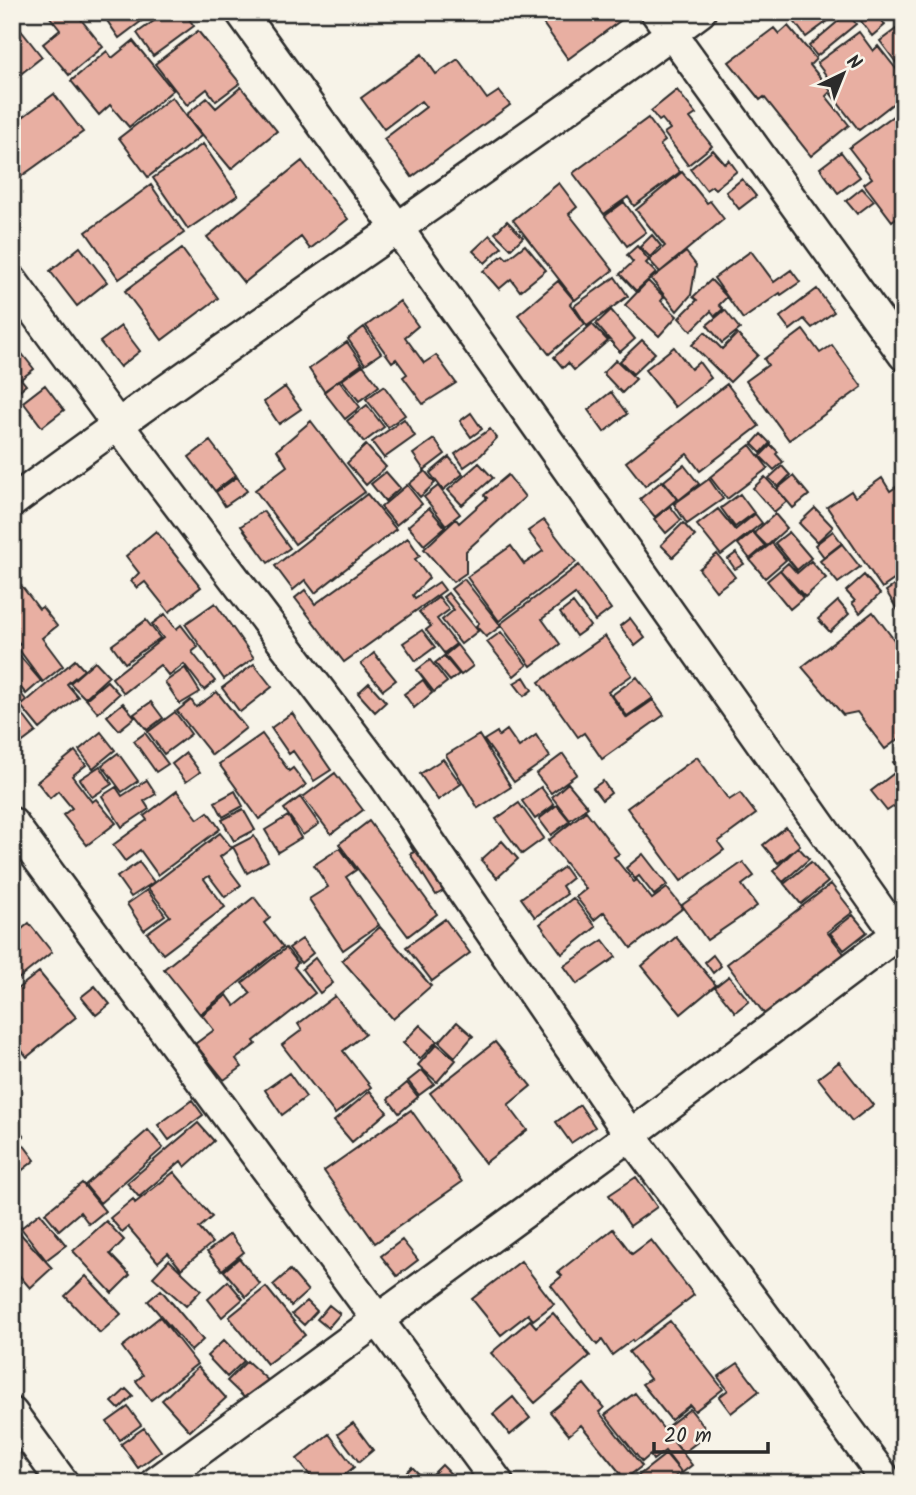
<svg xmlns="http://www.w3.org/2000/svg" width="916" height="1495" viewBox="0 0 916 1495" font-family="Kalam,sans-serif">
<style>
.building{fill:#e8afa2;stroke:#2b2b2b;stroke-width:2}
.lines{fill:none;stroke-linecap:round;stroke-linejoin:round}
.street-casing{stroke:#2b2b2b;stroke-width:35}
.street{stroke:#f7f3e8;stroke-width:30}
</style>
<rect width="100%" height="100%" fill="#f7f3e8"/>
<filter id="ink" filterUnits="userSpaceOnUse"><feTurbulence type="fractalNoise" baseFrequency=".0143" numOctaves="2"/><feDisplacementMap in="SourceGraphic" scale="14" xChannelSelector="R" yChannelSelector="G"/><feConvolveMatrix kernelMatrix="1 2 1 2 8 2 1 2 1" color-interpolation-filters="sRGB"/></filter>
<g filter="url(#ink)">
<path class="building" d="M46,12H75L103,47L69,75L43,44L60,30Z
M101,12H149L151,14L119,38Z
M154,12H184L194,26L153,56L137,33L158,18Z
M535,12H620L624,18L568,59Z
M795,12H840L806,37L790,16Z
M872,12H876L885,25L872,36L861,21Z
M848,13L856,24L817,56L809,46Z
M12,19L42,57L12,81Z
M904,23V73L880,41Z
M788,26L816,59L810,65L831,91L826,96L849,125L811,156L764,97L760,100L729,62L774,28L779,34Z
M198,31L240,83L216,101L207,89L187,105L155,64Z
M859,32L873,51L878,46L904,79V95L859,130L831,94L837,90L817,63Z
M133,41L173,90L129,127L110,105L99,115L71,81L107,51L112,58Z
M422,54L436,74L458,59L487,99L499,91L510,105L412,177L384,139L426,107L421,101L384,129L361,98Z
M241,87L277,131L231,169L186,115L207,98L216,108Z
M677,90L696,114L690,118L712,146L688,165L664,133L670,129L662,119L659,121L651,111Z
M54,94L83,132L12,183V125Z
M172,97L201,136L148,177L119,138Z
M904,108V212L892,221L864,184L872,178L849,148Z
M648,118L665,141L660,145L680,172L634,206L628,197L604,214L573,173Z
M203,144L238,195L188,229L153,178Z
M713,150L725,164L729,160L737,171L715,189L712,186L706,190L690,169Z
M841,152L860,177L838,193L820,168Z
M302,161L348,219L310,249L301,237L244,283L207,237Z
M682,172L707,203L710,201L724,219L660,272L649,260L665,246L636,210Z
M742,179L756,196L739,209L726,192Z
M559,183L577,207L569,214L613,270L575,300L513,220Z
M151,185L184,233L119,279L86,232Z
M862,188L874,201L857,214L846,201Z
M624,202L646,232L627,246L605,216Z
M507,221L523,237L511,249L495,233Z
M490,235L502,247L485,263L473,251Z
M652,235L661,246L650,257L640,247Z
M525,245L546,270L520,291L511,279L499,289L483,271L503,255L507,259Z
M637,246L649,260L646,263L656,273L636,291L620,274L633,262L627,255Z
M80,247L107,282L77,306L50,271Z
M182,249L218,298L162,340L125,291Z
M751,251L774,282L791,270L800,282L781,295L780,293L743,319L714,278Z
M686,252L696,265L691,295L677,311L651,279Z
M615,277L628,296L587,326L574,306Z
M711,280L727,297L719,305L723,309L715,316L711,311L691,331L679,318L697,300L693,297Z
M558,281L574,300L570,304L585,324L549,354L518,315Z
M648,281L664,297L661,301L677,316L659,336L625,305Z
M817,289L834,312L812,328L804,319L790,330L780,317Z
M400,301L418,326L405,337L424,363L436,355L456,383L423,404L403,377L407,374L396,359L392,362L366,326Z
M611,310L635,339L620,352L596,324Z
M725,310L740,329L722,343L707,325Z
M592,324L608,341L574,370L568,363L563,368L554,357Z
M121,326L140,351L120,367L100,342Z
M364,327L381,353L365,364L348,339Z
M803,330L820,353L832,345L862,387L789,440L746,381L768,365L764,359Z
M705,332L722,349L737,334L758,355L730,382L692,345Z
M642,340L655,353L633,374L620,361Z
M12,341L34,369L21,379L26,385L12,396Z
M347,342L362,364L324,391L309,369Z
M674,347L691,369L699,362L711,378L675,407L645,370Z
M616,360L636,379L622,393L603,373Z
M363,365L379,386L359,401L342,380Z
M339,380L360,407L345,419L324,392Z
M727,384L759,426L700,471L687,454L645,486L626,462Z
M45,385L64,410L42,427L23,402Z
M384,386L405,415L388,427L366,399Z
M285,387L301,409L279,424L264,402Z
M611,392L627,414L604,432L588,410Z
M367,405L384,427L364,442L347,421Z
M471,413L482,429L471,437L460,421Z
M404,419L415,436L384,458L372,442Z
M311,421L365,492L295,544L255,490L287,466L277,450Z
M490,429L497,438L481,455L464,467L455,454Z
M761,434L770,443L761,453L752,444Z
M434,439L445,454L424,470L413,454Z
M210,441L236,475L215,491L189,457Z
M366,445L386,467L366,485L347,463Z
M750,445L768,468L727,499L710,477Z
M771,445L778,452L776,454L783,462L774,470L760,456Z
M449,457L463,474L443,490L430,473Z
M479,463L493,478L462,505L448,490Z
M684,465L699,484L679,500L664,481Z
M782,466L790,475L778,487L769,478Z
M425,471L435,483L420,497L409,484Z
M386,472L400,488L385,501L371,484Z
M508,475L525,497L466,551V573L453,582L424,549L456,519L459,523L487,498L484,495Z
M793,476L809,495L793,508L777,489Z
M237,477L247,491L225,506L216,492Z
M765,477L787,501L774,512L753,488Z
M882,478L890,491L902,483L904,486V573L882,588L827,507L851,491L855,497Z
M709,479L723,499L687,524L674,504Z
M662,481L677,499L655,517L640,499Z
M407,485L422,504L396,525L381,507Z
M438,486L460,514L446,525L424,497Z
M367,494L396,529L315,593L305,580L293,590L275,566Z
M740,494L754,513L735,527L721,508Z
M670,506L681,520L666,533L654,519Z
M429,508L445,527L424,545L408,526Z
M815,508L833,527L817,542L799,523Z
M718,509L735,530L755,514L762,523L721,555L697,525Z
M263,511L290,548L268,563L241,526Z
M775,514L787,528L767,546L754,533Z
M544,520L576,562L499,621L467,577L511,546L524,564L543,551L528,531Z
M683,523L695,536L673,557L661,545Z
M156,531L201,587L169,612L145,582L137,588L131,581L139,573L126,556Z
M833,531L842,543L824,557L815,545Z
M753,532L765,546L750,559L738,544Z
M789,532L811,558L797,570L775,543Z
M408,538L420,556L415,559L429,578L413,595L415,598L439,582L445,590L344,662L295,598L305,590L315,604Z
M772,543L786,560L765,578L750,560Z
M842,544L860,567L838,583L820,561Z
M736,553L744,564L735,569L728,559Z
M717,554L735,577L716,591L699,569Z
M811,561L826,578L805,597L780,570L788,563L797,573Z
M579,565L611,609L595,621L575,594L542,619L560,644L531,666L500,624Z
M780,570L803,598L790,609L767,581Z
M864,575L880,594L860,613L852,603L855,601L846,591Z
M464,579L501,626L486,637L476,626L479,623L451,589Z
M904,579V618L903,619L886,591Z
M17,580L39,609L42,607L57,626L42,638L63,666L43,682L17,647L20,644L12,634V584Z
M448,593L478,631L461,644L442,620L454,610L443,597Z
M439,597L449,610L437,619L456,644L444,653L426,630L431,626L419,612Z
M838,601L849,614L830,632L818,619Z
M215,603L254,658L224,679L185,624Z
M573,603L590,626L576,636L560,613Z
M873,612L904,653V735L885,749L857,712L843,715L802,667Z
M165,614L176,629L181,625L198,647L192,652L215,681L204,690L184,664L169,676L160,665L124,693L112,678L163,638L152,624Z
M630,618L645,638L635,646L620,626Z
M146,620L160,638L125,663L112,645Z
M422,630L435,647L416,661L403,643Z
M501,632L527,665L514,676L487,642Z
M12,636L18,643L12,647L41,681L26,694L12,677Z
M605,636L632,675L608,692L627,718L653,700L664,715L602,759L584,733L578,737L539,682Z
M457,645L473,666L461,675L445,655Z
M374,653L396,680L383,690L361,664Z
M444,656L459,674L450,681L435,663Z
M75,660L84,670L67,684L78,697L40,729L21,706Z
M430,660L447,682L434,692L417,670Z
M95,661L109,676L85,698L70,683Z
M254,664L272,687L240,712L222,688Z
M185,668L200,692L180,704L165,682Z
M524,677L532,690L524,696L514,683Z
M637,677L653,698L627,716L612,695Z
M423,680L432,693L414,708L404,694Z
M107,681L119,694L98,713L86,699Z
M12,682L26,700L12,711Z
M369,683L386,702L375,712L358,693Z
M217,692L246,728L212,755L177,711L191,700L196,707Z
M151,702L163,718L147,730L134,714Z
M123,703L135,717L119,730L107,716Z
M20,711L36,732L12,750V717Z
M175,712L191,734L164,754L148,732Z
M292,713L331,770L314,781L293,751L289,754L271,728Z
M507,730L519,747L536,735L550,757L514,782L484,740L497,732L499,736Z
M101,732L115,750L93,768L79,750Z
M145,733L168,764L156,772L134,741Z
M262,734L289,771L293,768L306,785L259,819L219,764Z
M479,735L511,787L478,808L446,755Z
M75,751L86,765L72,776L92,802L96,799L116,823L87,845L63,815L72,808L58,791L50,798L37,782Z
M904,752V775L893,762Z
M118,753L138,781L122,792L102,765Z
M186,753L200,772L186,782L172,764Z
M563,754L577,774L551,793L536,774Z
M697,757L729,800L740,793L756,814L718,842L724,850L681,881L627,808Z
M443,759L461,784L438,800L420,774Z
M100,766L112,784L92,797L80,779Z
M897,771L904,780V815L896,805L887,811L871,791Z
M335,773L363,810L331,834L303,797Z
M147,780L156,794L144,801L149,809L122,827L102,796L116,787L122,796Z
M603,781L611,793L602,800L593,788Z
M568,783L588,807L570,820L552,797Z
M541,787L554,805L535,819L522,801Z
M177,791L198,819L208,812L220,829L158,875L140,850L125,861L113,845L147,820L144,816Z
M235,791L243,806L223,817L215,802Z
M300,797L319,824L303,835L284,809Z
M519,803L544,838L522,854L496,819Z
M557,805L570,821L551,835L539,819Z
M243,809L255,830L234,841L222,820Z
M586,811L619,854L614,857L634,882L637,880L652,899L667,888L683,908L631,948L604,912L594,920L576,897L586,889L548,841Z
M288,816L301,838L278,852L265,830Z
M369,821L437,914L408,936L339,844Z
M411,824L450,887L436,895L410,854L414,852L401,830Z
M786,827L800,845L778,863L763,845Z
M220,833L232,848L220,857L241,885L225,897L209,876L204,879L225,907L163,954L147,933L170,916L148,888Z
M254,836L268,861L247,873L233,847Z
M502,841L518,859L497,878L481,860Z
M798,847L809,859L783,882L773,871Z
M340,848L356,870L346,877L379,925L343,950L309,899L328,887L314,865Z
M643,854L667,885L654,895L639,876L635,879L626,868Z
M139,862L154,882L131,897L117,877Z
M743,862L754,876L742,885L757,906L707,940L682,905Z
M811,862L828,882L801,904L784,884Z
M564,867L572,878L562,886L567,894L535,917L521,898Z
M831,884L853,912L827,932L845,955L766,1016L727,964Z
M147,890L165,915L144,930L127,904Z
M254,897L270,918L264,923L283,947L200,1014L164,969Z
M573,898L596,927L562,954L540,924Z
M853,915L867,932L844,950L830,933Z
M445,919L470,953L432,981L406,947Z
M29,923L52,952L12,984V932L15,935Z
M380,927L431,986L393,1019L342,960Z
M676,937L716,985L681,1014L642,966Z
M302,939L313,953L301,963L289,948Z
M603,940L616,957L577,984L564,966Z
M286,948L298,963L294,967L315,993L254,1041L256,1044L236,1059L242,1067L224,1080L195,1044L214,1030L202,1015L227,995L235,1006L251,993L242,983Z
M713,955L721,966L713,973L705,962Z
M315,958L333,983L320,993L302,969Z
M39,972L76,1017L27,1057L19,1047L14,1052L12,1050V993Z
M729,976L749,1001L735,1012L715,987Z
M95,986L110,1004L96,1015L81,997Z
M335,996L365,1034L343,1051L371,1087L335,1114L282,1045L302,1030L298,1024Z
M457,1022L473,1036L455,1057L439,1042Z
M420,1025L437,1041L420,1059L403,1043Z
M495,1042L531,1086L508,1105L527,1130L485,1163L430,1093Z
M437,1044L456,1060L437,1082L418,1065Z
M839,1062L873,1105L852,1121L818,1078Z
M422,1070L434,1084L419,1095L408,1081Z
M289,1073L306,1097L282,1115L265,1090Z
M407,1083L418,1097L399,1113L388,1099Z
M370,1091L387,1112L352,1142L334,1121Z
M192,1100L203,1115L169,1140L158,1125Z
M580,1105L595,1127L571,1143L556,1122Z
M411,1110L462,1182L375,1243L324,1171Z
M12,1122L24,1136L20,1140L35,1160L14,1177L20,1185L12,1191Z
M198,1123L214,1141L185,1167L181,1161L139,1197L127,1183Z
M148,1130L163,1148L100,1203L85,1185Z
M174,1172L212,1217L199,1228L212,1243L181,1269L168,1253L158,1262L128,1227L122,1232L110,1218L133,1199L135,1203Z
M636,1177L657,1207L630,1226L609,1195Z
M82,1183L105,1211L89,1224L80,1212L59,1230L45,1213Z
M40,1213L66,1245L46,1260L21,1228Z
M106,1221L124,1240L110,1254L130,1275L112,1293L73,1251Z
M613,1229L632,1254L651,1240L694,1295L633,1342L632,1340L612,1355L602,1340L597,1345L551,1285L562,1276L558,1272Z
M17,1230L52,1268L30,1288L12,1267V1235Z
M230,1234L244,1252L222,1270L207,1252Z
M402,1240L418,1260L397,1276L381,1256Z
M239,1258L260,1284L246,1297L224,1271Z
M169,1260L201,1290L186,1306L153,1277Z
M521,1261L554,1304L533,1320L528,1314L501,1335L472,1299Z
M290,1270L308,1291L291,1306L273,1285Z
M86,1276L121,1314L100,1333L65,1296Z
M228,1281L243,1299L222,1317L208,1299Z
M266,1287L305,1335L267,1364L229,1317Z
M161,1290L203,1340L191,1351L148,1301Z
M307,1301L317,1311L304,1325L292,1314Z
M329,1305L340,1314L328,1328L317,1319Z
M553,1313L590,1356L535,1403L491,1353L530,1320L536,1327Z
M160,1317L197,1364L151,1400L136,1381L143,1375L122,1347Z
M670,1321L723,1389L695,1411L690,1405L671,1420L642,1384L650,1379L629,1352Z
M224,1340L244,1361L227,1377L207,1356Z
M247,1361L271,1383L251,1404L227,1381Z
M738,1363L759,1391L731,1413L719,1397L728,1390L718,1377Z
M198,1367L226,1398L190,1431L162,1400Z
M584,1384L604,1408L599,1412L642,1466L625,1479L581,1425L569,1435L550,1412Z
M126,1389L133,1396L119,1409L112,1402Z
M635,1393L692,1465L682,1473L665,1451L653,1460L650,1455L642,1462L605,1415Z
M513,1397L530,1418L510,1435L493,1414Z
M128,1407L141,1425L120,1440L107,1422Z
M690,1409L709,1433L683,1453L664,1429Z
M353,1423L373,1450L359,1462L338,1434Z
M144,1428L161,1451L138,1468L121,1444Z
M329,1434L354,1467L335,1483H316L297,1459Z
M666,1454L681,1472L667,1483H629Z
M442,1465L453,1476L447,1483H402L399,1480L412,1467L426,1481Z"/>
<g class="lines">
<g class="street-casing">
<path id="street" d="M241,12L398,229L904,944
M656,12L904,355
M12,281L117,424L383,774L630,1135L888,1483
M12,502C238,334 474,180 700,12
M12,823L498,1483
M12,1413L63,1483
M155,1483L630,1135L904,929"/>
</g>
<use href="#street" class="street"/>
</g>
</g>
<rect width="916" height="1495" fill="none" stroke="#f7f3e8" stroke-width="42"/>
<rect x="21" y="21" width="874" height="1453" fill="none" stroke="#2b2b2b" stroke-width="2.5" filter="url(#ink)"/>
<g transform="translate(843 74) rotate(43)" stroke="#f7f3e8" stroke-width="5" paint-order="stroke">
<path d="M0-5L12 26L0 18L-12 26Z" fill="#2b2b2b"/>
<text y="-10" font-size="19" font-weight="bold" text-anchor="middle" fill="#2b2b2b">N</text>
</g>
<path d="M654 1442v10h114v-10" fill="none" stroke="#2b2b2b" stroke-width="3.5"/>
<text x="664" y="1442" font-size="21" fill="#2b2b2b" stroke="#f7f3e8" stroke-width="5" paint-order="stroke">20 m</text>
</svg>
